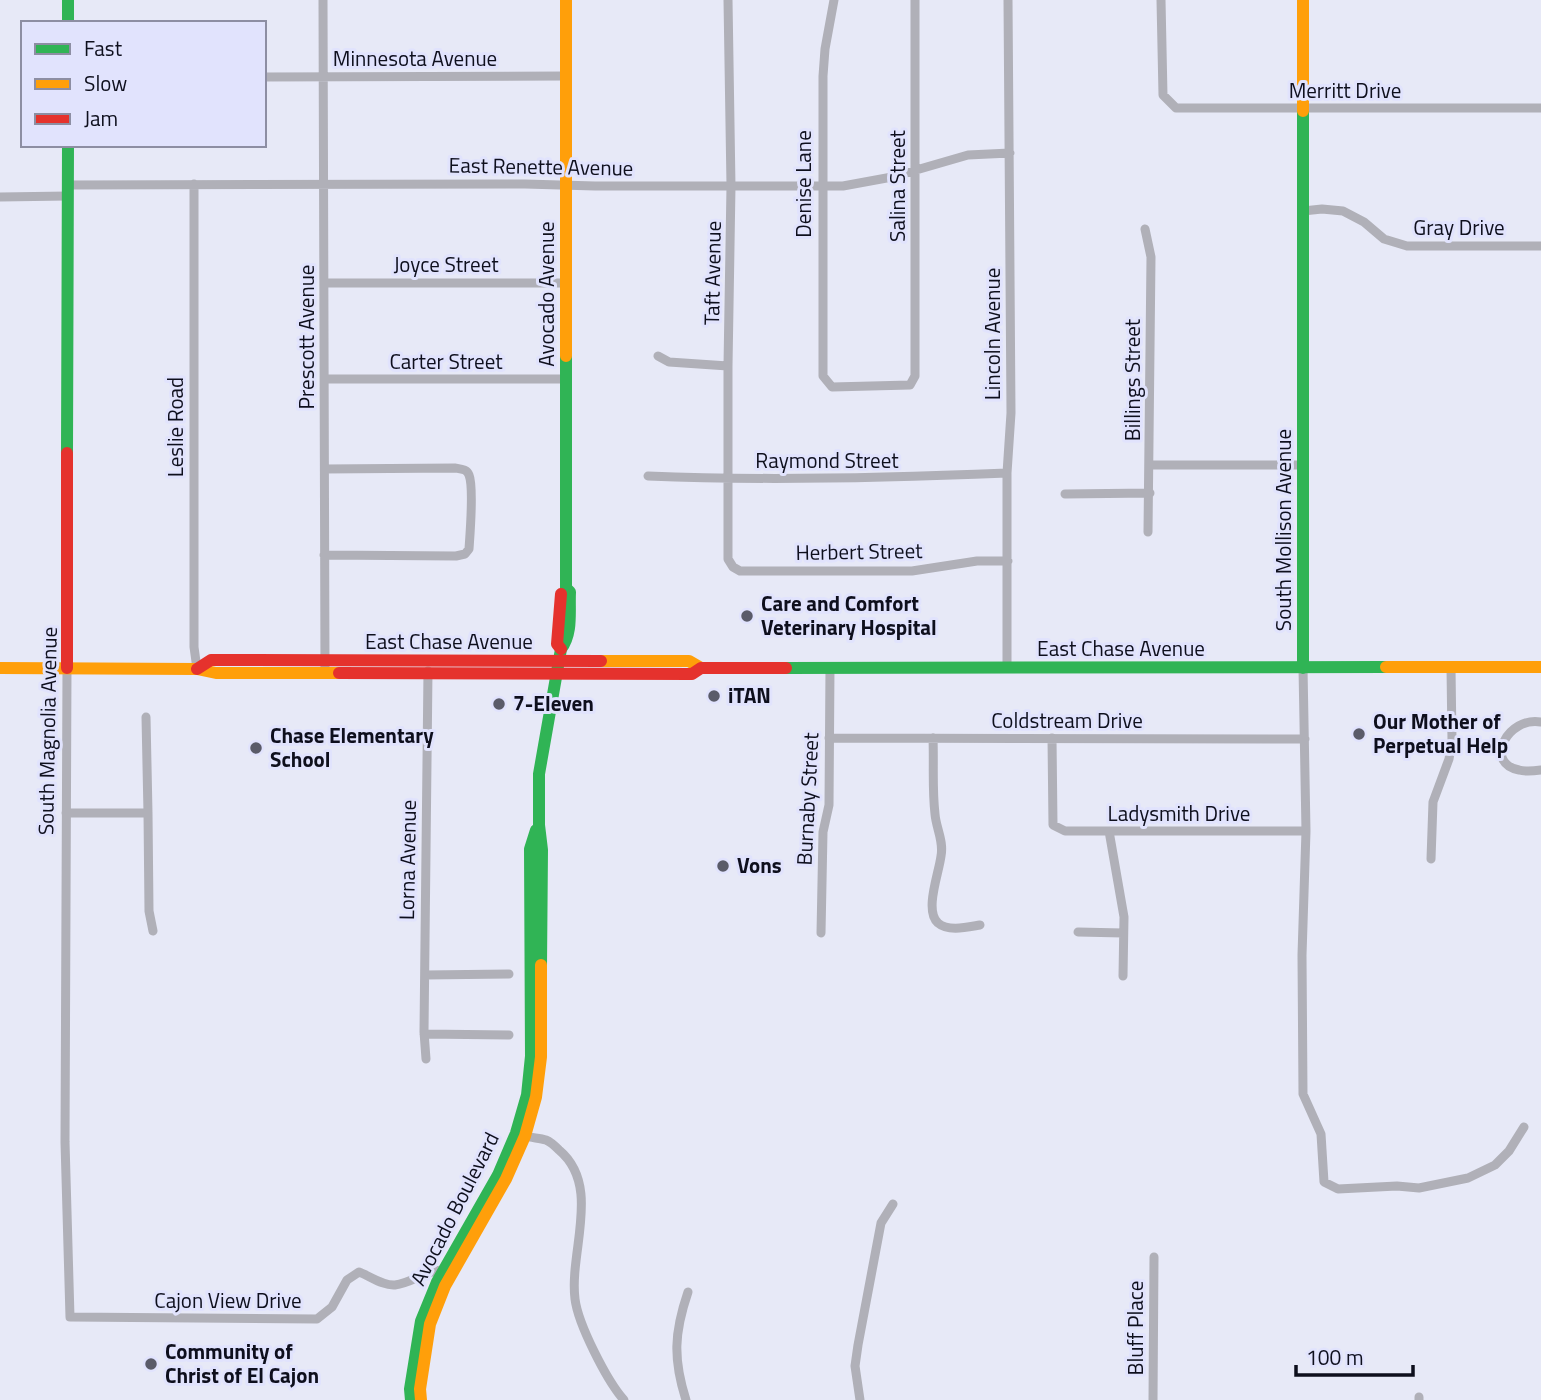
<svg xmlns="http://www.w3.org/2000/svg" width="1541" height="1400" viewBox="0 0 1541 1400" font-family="'Titillium Web',sans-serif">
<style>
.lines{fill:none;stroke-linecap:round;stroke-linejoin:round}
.street{stroke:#b0b0b8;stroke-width:9}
.fast{stroke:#30b455;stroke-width:12}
.slow{stroke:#ff9f0a;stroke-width:12}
.jam{stroke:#e5322d;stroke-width:12}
.poi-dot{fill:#5a5b69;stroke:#e1e3fd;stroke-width:2.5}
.labels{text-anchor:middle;stroke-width:6;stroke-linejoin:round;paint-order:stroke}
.street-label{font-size:21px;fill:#0e0f1d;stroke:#e1e3fd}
.poi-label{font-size:21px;font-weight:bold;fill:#0e0f1d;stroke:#e1e3fd;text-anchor:start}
</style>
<rect width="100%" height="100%" fill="#e7e9f7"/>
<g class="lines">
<path class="street" d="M323,0L325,673
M728,0L731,186L728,366V559L733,567L740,571H912L977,561H1008
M834,0L825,49L823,76V376L832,387L910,385L915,376V0
M1161,0L1163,95L1176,108H1541
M264,77L566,76
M194,184V647L197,669
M68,185L525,184L595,186H843L892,177L968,155L1010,153
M0,197L68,196
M1303,211L1322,209L1343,211L1364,222L1384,239L1407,246H1541
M1145,229L1151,257L1148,532
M325,283H567
M658,356L669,362L728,366
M325,379H567
M1151,465H1303
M648,476C768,481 887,478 1007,473
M1065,494L1150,493
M324,555L456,556L465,554L469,549C470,534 474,487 469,475C467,469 461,469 455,468L325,469
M67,668L65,1142L70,1317L317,1319L332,1307L347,1280L359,1272C370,1276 383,1286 395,1285C412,1283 425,1271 443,1270
M1007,668V473L1011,413L1008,0
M1303,668L1306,831L1302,955L1303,1094L1321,1134L1324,1182L1338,1189L1397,1186L1419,1188L1468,1178L1495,1165L1509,1151L1524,1127
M1541,722C1508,716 1483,763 1519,770C1526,772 1534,771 1541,770
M829,738L1305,739
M933,738C934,763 932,789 935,814C936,828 944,841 941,856C939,873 924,911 938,923C948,932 968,927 980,925
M1052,738L1053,825L1065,831H1306
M66,813H148L146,717
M148,813L149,911L153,931
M1109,831L1124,917L1123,976
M1431,859L1433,802L1449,759L1452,741L1451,668
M1078,932L1123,933
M821,933L823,832L829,805L830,667
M425,975L509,974
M424,1034L509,1035
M426,1059L424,1032L428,671
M525,1136C532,1138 540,1138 546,1140C551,1142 555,1146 559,1150C602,1186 569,1251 575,1299C578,1324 607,1381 624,1400
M686,1400C673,1359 674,1333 688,1292
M860,1400L855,1366L858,1345L881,1223L893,1204
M1153,1400L1154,1257
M1419,1400V1397"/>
<path class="fast" d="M68,0V23
M1303,111V668
M67,453L68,145
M786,668L1386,667
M541,965L542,850L539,825V774L561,649C573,633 569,611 570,592L566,588V356
M411,1400L410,1389L421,1321L437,1282L498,1175L516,1133L527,1095L531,1056L530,849L536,830"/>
<path class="slow" d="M566,0V356
M1303,0V111
M601,661H689L701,668
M1386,667H1541
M0,668L197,669L216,673H339
M421,1400L420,1389L430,1324L445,1286L506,1179L525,1136L536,1097L541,1057V965"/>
<path class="jam" d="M561,594L557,644L561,649
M67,668V453
M197,669L211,660L601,661
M339,673L692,674L701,668H786"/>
</g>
<g class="poi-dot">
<circle cx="747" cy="616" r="7"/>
<circle cx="714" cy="696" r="7"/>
<circle cx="499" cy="704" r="7"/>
<circle cx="1359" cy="734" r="7"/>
<circle cx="256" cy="748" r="7"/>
<circle cx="723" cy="866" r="7"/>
<circle cx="151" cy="1364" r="7"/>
</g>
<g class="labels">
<g class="street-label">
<text x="415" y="66">Minnesota Avenue</text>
<text x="1345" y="98">Merritt Drive</text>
<text transform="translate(541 167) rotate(1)" y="7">East Renette Avenue</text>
<text transform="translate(804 184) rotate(-90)" y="7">Denise Lane</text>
<text transform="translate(898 186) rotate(-90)" y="7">Salina Street</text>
<text x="1459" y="235">Gray Drive</text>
<text x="446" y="272">Joyce Street</text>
<text transform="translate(713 273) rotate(-89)" y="7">Taft Avenue</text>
<text transform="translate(547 294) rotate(-90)" y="7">Avocado Avenue</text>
<text transform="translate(993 334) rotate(-90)" y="7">Lincoln Avenue</text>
<text transform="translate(307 337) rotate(-90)" y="7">Prescott Avenue</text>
<text x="446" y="369">Carter Street</text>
<text transform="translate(1133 380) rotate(-90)" y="7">Billings Street</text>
<text transform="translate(176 427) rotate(-90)" y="7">Leslie Road</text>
<text x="827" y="468">Raymond Street</text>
<text transform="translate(1284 530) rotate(-90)" y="7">South Mollison Avenue</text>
<text transform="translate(859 552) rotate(-1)" y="7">Herbert Street</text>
<text x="449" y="649">East Chase Avenue</text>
<text x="1121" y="656">East Chase Avenue</text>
<text x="1067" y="728">Coldstream Drive</text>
<text transform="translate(48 731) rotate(-89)" y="7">South Magnolia Avenue</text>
<text transform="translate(808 799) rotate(-87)" y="7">Burnaby Street</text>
<text x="1179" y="821">Ladysmith Drive</text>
<text transform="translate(408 860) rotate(-89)" y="7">Lorna Avenue</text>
<text transform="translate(455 1209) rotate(-63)" y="7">Avocado Boulevard</text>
<text x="228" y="1308">Cajon View Drive</text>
<text transform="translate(1136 1328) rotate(-90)" y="7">Bluff Place</text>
</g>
<g class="poi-label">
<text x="761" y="611">Care and Comfort<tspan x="761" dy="24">Veterinary Hospital</tspan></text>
<text x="728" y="703">iTAN</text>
<text x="513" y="711">7-Eleven</text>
<text x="1373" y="729">Our Mother of<tspan x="1373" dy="24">Perpetual Help</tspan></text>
<text x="270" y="743">Chase Elementary<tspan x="270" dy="24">School</tspan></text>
<text x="737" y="873">Vons</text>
<text x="165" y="1359">Community of<tspan x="165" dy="24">Christ of El Cajon</tspan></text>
</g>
</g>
<rect x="21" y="21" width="245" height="126" fill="#e1e3fd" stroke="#8d8ea3" stroke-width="2"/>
<rect x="35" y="44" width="35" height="10" fill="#30b455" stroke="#8d8ea3" stroke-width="2"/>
<text x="84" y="56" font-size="21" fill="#0e0f1d">Fast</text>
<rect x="35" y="79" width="35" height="10" fill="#ff9f0a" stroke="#8d8ea3" stroke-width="2"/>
<text x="84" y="91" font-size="21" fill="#0e0f1d">Slow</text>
<rect x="35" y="114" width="35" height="10" fill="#e5322d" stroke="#8d8ea3" stroke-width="2"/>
<text x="84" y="126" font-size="21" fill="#0e0f1d">Jam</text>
<path d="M1296 1365v10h117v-10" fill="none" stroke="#0e0f1d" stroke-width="3.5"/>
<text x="1306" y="1365" font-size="21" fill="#0e0f1d" stroke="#e1e3fd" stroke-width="5" paint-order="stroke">100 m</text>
</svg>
